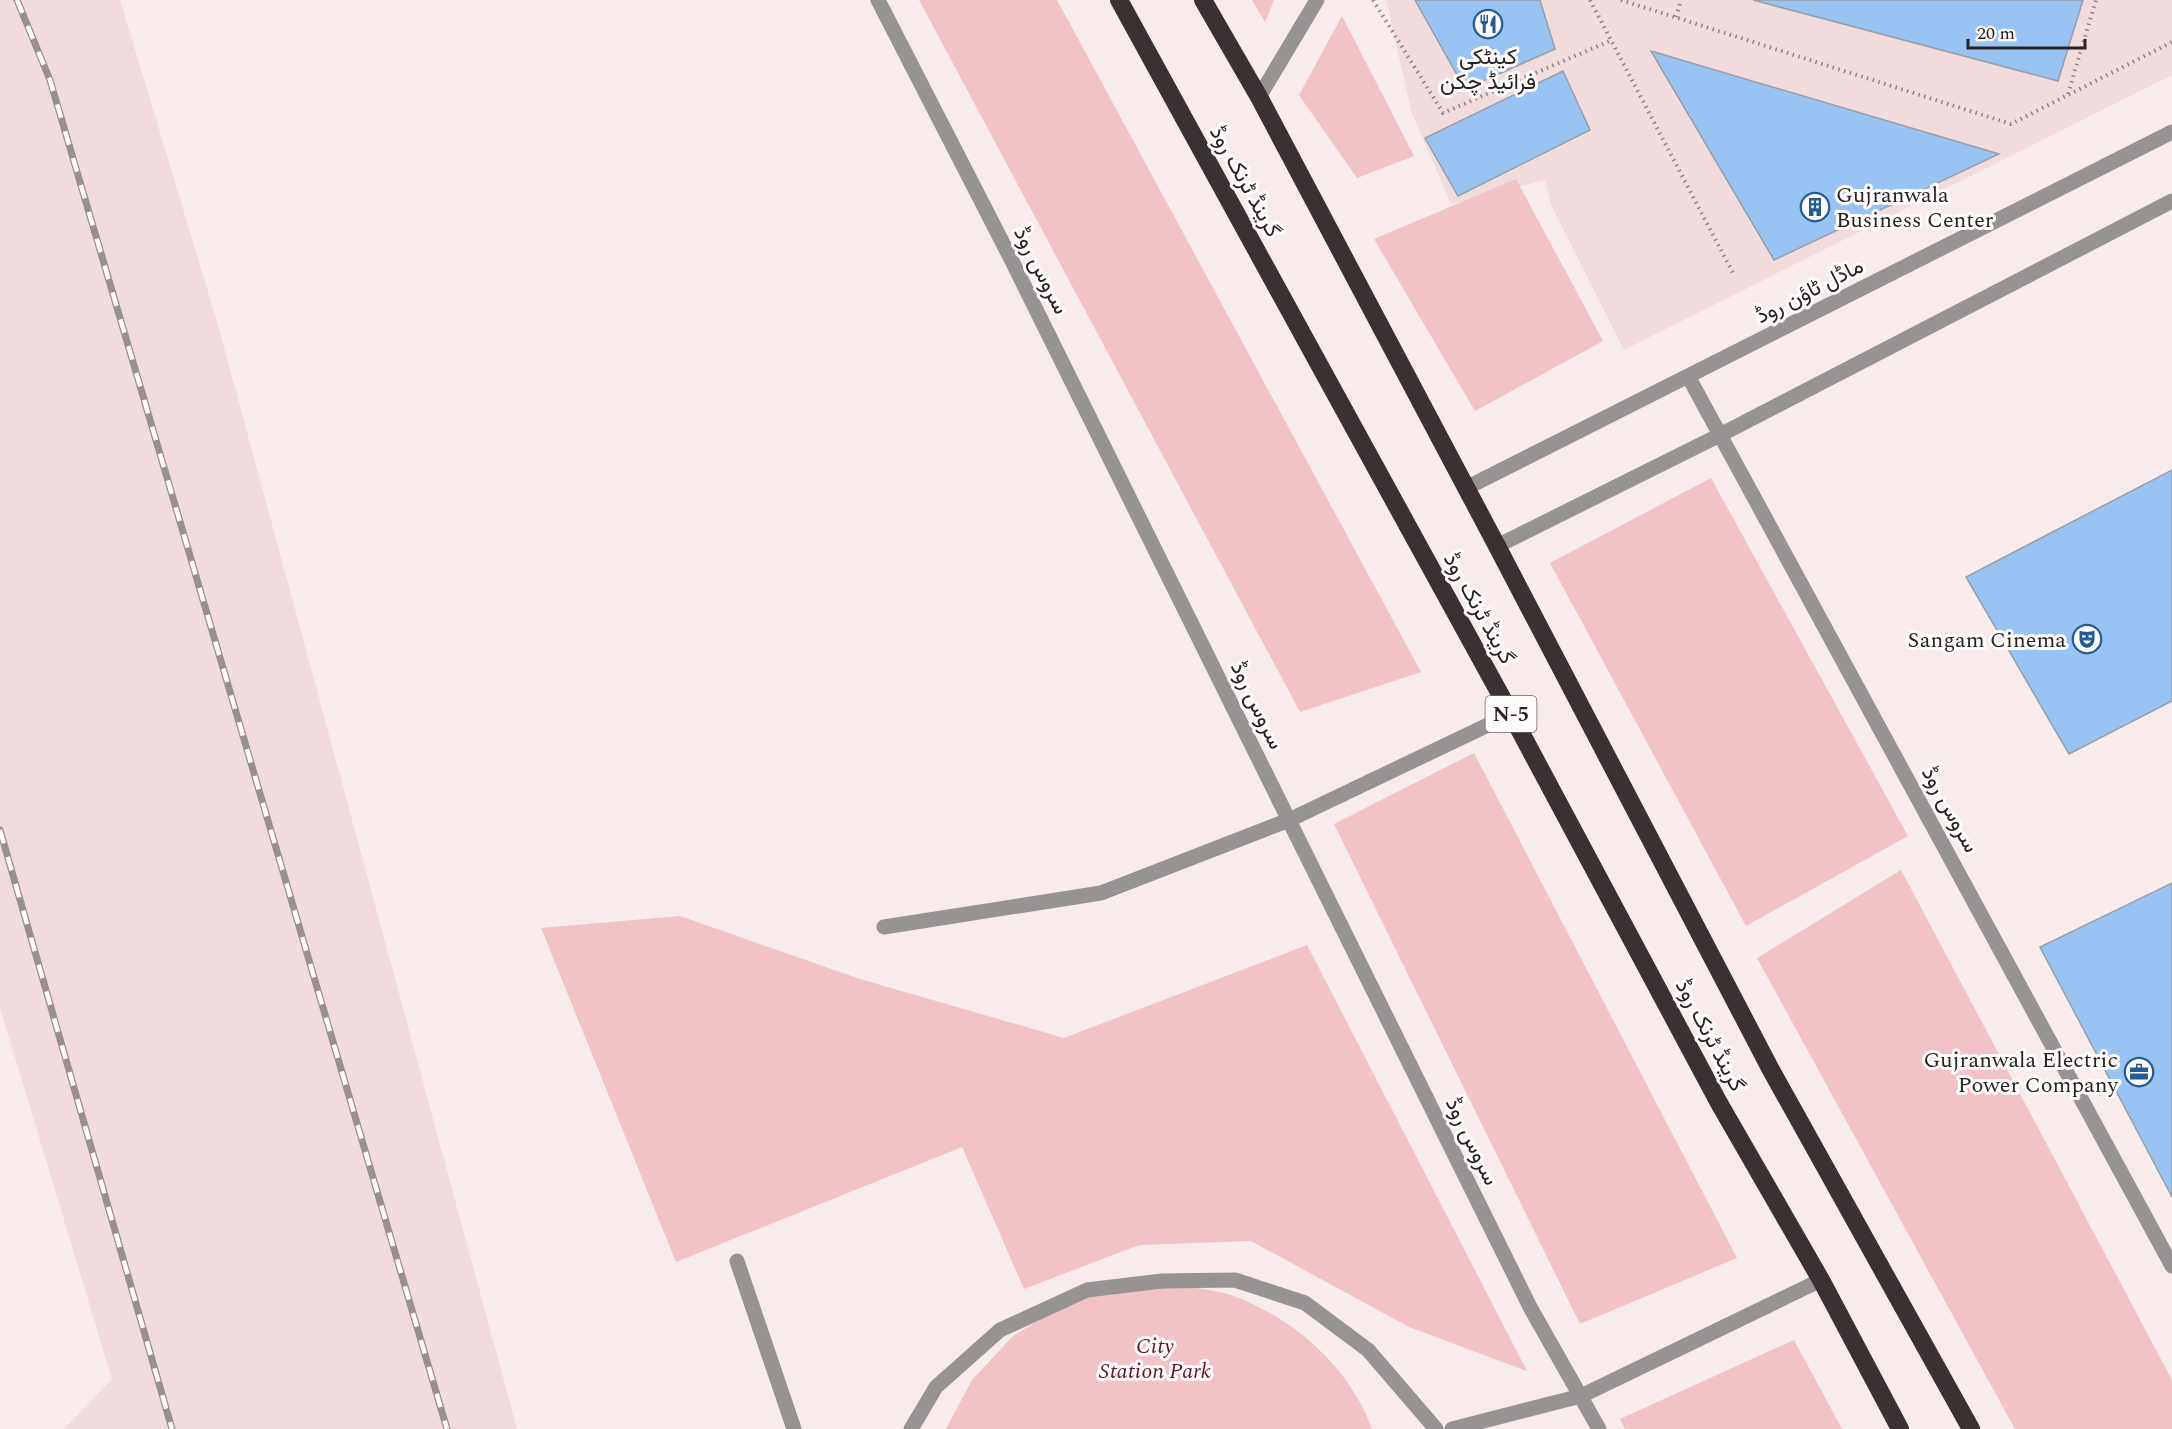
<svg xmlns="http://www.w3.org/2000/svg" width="2172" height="1429" viewBox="0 0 2172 1429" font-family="Spectral,Vazirmatn,serif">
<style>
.built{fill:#f1dbdd}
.green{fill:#f1c2c6}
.building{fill:#99c3f2;stroke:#989fa7;stroke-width:1.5}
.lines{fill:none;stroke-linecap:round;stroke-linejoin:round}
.path{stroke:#8e8586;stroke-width:4;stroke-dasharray:1.5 4.5;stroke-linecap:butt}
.minor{stroke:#989393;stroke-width:15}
.highway{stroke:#3a3132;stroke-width:18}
.rail-casing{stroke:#988f90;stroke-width:7}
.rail{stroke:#fefbfb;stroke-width:4.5;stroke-dasharray:14;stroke-linecap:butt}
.labels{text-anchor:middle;stroke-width:6;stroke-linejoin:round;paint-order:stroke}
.shield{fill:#fefbfb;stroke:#686364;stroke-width:1.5}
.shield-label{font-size:21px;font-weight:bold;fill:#272223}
.poi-label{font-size:22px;fill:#272223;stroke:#fefbfb;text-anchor:end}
.street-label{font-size:22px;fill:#272223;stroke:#fefbfb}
.park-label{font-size:22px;font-style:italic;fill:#631526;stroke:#fefbfb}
</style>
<rect width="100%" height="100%" fill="#f8ebec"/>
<path class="built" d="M0,0H120L218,325L517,1429H64L112,1379L0,1008Z
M1386,0H2172V75L1624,350L1551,205L1545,180L1451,204L1412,114Z"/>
<path class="green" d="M919,0H1057L1421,672L1300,712Z
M1252,0H1274L1265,22Z
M1342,16L1414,156L1357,178L1299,95Z
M1516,179L1603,341L1475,411L1374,239Z
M1711,478L1908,836L1746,926L1550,563Z
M1474,753L1737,1258L1580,1324L1334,824Z
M1901,870L2172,1380V1429H2015L1757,958Z
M680,916L860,979L1064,1038L1307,945L1527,1371L1409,1327L1251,1241L1139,1245L1024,1289L962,1147L676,1262L541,928Z
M1175,1284C1194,1288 1216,1290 1234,1296C1296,1320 1349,1367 1372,1429H946L972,1380L1012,1337L1061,1306L1117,1288Z
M1794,1340L1842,1429H1625L1620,1419Z"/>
<path class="building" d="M1415,0H1540L1555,49L1465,89Z
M1753,0H2083L2058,81Z
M1651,51L1999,154L1774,260Z
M1563,71L1590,130L1458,196L1425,138Z
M2172,470V701L2069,754L1966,577Z
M2172,883V1197L2040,947Z"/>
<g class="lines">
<path class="path" d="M1373,0L1443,113L1612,40
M1590,0L1734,275
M1621,0L2011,124L2172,42
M1676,17L1681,0
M2068,94L2096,0"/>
<path class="minor" d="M878,0L1011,259L1530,1307L1599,1429
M1259,97L1317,0
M1688,376L2172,1266
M1466,488L2172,132
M1497,546L1722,434L2172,201
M884,927L1101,893L1289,820L1511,714
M737,1261L794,1429
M911,1429L936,1387L1000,1330L1087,1290L1162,1281L1235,1280L1305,1303L1368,1350L1436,1429
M1452,1429L1581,1396L1821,1280"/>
<path class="highway" d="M1119,0L1511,714L1719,1103L1821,1280L1900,1429
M1203,0L1259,97L1497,546L1771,1070L1971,1429"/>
<g class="rail-casing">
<path id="rail" d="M17,0L50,80L447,1429
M0,830L172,1429"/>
</g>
<use href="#rail" class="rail"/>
</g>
<defs>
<g id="restaurant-ring" transform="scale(1.5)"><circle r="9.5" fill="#fefbfb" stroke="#255c94" stroke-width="1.5"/><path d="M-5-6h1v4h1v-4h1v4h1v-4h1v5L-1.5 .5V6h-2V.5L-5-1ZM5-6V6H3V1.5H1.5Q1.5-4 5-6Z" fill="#255c94"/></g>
<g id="building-ring" transform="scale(1.5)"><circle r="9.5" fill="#fefbfb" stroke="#255c94" stroke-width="1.5"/><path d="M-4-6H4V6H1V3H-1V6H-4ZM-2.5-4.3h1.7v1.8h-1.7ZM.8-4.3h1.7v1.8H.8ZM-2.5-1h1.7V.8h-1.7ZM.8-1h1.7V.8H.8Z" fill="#255c94"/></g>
<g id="theatre-ring" transform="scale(1.5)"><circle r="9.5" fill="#fefbfb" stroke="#255c94" stroke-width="1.5"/><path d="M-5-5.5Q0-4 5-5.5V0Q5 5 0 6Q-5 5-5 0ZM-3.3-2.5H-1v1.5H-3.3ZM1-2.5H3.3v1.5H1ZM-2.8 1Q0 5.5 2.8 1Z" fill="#255c94"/></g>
<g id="office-ring" transform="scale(1.5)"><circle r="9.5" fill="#fefbfb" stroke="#255c94" stroke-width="1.5"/><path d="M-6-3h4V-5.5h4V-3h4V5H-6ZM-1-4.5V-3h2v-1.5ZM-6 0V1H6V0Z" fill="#255c94"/></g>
</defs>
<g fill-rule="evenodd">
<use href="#restaurant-ring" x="1488" y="24"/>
<use href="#building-ring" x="1815" y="207"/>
<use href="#theatre-ring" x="2087" y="639"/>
<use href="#office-ring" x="2139" y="1072"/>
</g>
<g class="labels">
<rect class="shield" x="1485.5" y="696" width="51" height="36" rx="4.5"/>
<g class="shield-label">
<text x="1511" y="721">N-5</text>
</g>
<g class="poi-label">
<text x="1488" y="64" text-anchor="middle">کینٹکی<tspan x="1488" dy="25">فرائیڈ چکن</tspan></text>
<text x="1836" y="202" text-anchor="start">Gujranwala<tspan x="1836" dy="25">Business Center</tspan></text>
<text x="2066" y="647">Sangam Cinema</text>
<text x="2118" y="1067">Gujranwala Electric<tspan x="2118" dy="25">Power Company</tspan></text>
</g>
<g class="street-label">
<text transform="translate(1246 181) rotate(61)" y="8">گرینڈ ٹرنک روڈ</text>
<text transform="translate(1042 270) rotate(63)" y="8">سروس روڈ</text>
<text transform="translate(1809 290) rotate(-27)" y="8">ماڈل ٹاؤن روڈ</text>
<text transform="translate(1480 608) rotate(61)" y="8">گرینڈ ٹرنک روڈ</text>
<text transform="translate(1258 705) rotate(64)" y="8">سروس روڈ</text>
<text transform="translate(1951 809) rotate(61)" y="8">سروس روڈ</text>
<text transform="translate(1711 1035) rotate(62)" y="8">گرینڈ ٹرنک روڈ</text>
<text transform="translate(1473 1141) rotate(64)" y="8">سروس روڈ</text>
</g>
<g class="park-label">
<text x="1155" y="1353">City<tspan x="1155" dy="25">Station Park</tspan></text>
</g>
</g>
<path d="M1968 39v9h117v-9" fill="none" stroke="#272223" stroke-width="3"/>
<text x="1977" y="39" font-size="18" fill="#272223" stroke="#fefbfb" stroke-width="4.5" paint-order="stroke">20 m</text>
</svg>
